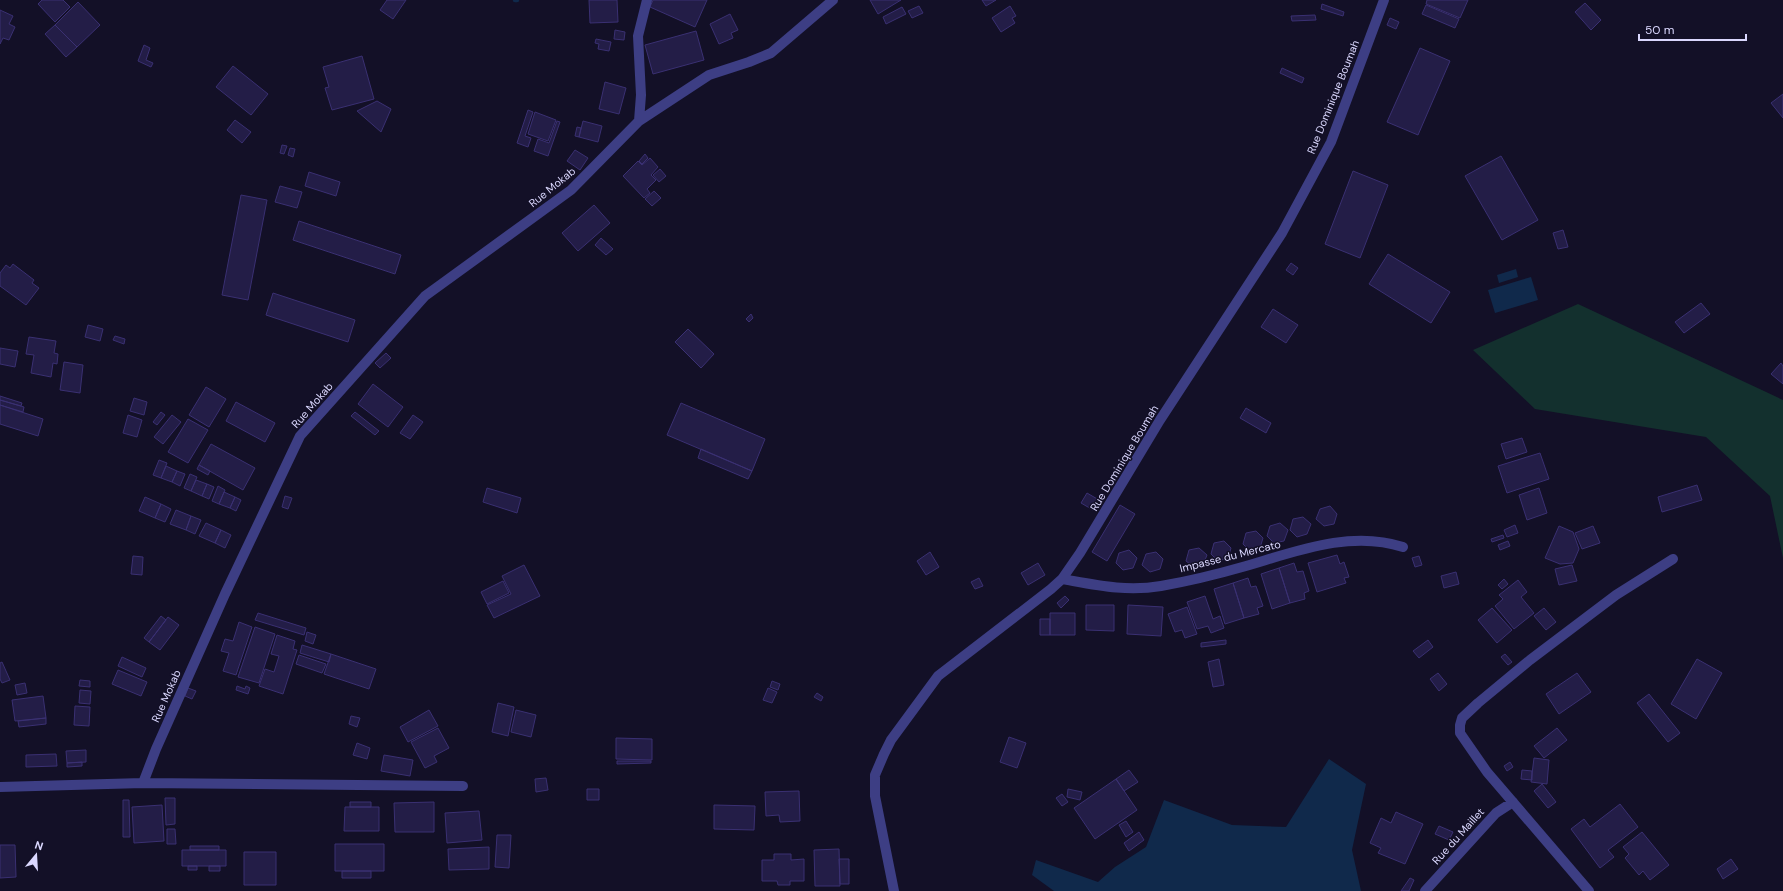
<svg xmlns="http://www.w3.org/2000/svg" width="1783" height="891" viewBox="0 0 1783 891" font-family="'DM Sans',sans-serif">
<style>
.green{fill:#13302e}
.water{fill:#10294b}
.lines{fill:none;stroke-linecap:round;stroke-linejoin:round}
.stream{stroke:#10294b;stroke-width:4.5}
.building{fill:#231d47;stroke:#3a3072}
.minor{stroke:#3d3e84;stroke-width:10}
.labels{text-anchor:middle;stroke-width:3;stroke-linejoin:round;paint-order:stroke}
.street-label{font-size:11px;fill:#dad7fe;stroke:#131027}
</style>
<rect width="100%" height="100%" fill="#131027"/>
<path class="green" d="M1578,304L1783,400V558L1770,496L1706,437L1535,409L1473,350Z"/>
<path class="water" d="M1516,269L1518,277L1499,283L1497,275Z
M1531,277L1538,300L1495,313L1488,290Z
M1329,759L1366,784L1352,850L1361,891H1054L1032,875L1036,860L1098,882L1115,867L1146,847L1164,800L1232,825L1286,827Z"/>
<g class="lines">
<path class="stream" d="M515,0H517"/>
</g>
<path class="building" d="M42,0H63L70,7L55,22L38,4Z
M387,0H406L393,19L380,10Z
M589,0H617L618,22L590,23Z
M653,0H707L695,27L650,7Z
M870,0H901L878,14Z
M982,0H996L986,6Z
M1427,0H1468L1460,18L1426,4Z
M78,2L100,25L77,47L55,25Z
M1585,3L1601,20L1591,30L1575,12Z
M1322,4L1344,12L1343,16L1321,9Z
M1426,5L1459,19L1455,28L1422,14Z
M919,6L923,13L912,18L908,11Z
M1010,6L1016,16L1012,18L1015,23L1001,32L992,18Z
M902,7L906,14L886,24L883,17Z
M0,10L13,16L9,24L15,27L9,40L3,38L0,44Z
M730,14L738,30L731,33L733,38L719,44L710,24Z
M1315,15L1316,20L1292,21L1291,16Z
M1390,18L1399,22L1396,29L1387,25Z
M55,25L77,47L66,57L45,34Z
M615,30L625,32L624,40L614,39Z
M696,31L704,60L653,74L645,45Z
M596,39L611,42L609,51L598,49L599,44L595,43Z
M144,45L150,48L146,60L153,63L151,67L138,61Z
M1420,48L1450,61L1418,135L1387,122Z
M362,56L374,99L332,110L325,88L329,87L323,67Z
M233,66L268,94L251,115L216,87Z
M1282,68L1304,78L1302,83L1280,73Z
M605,82L626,88L619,114L599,109Z
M1783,94V118L1771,103Z
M377,101L391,109L381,132L357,111Z
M528,110L533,112L525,136L531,138L528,147L517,143Z
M535,112L556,120L548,141L528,134Z
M235,120L251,132L242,143L227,130Z
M557,121L560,122L548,156L534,151L538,139L549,143Z
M583,121L602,126L598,142L579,137Z
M577,127L581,128L579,137L575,136Z
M282,145L287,146L284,154L280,153Z
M290,148L295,149L293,157L288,155Z
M575,150L588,158L580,170L567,161Z
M645,154L648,158L642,164L639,161Z
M1501,156L1538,220L1502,240L1465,176Z
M650,158L658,167L651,175L656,180L647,189L650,193L644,198L623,176L638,161L642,165Z
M660,169L666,176L659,182L653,175Z
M1353,171L1388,185L1360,258L1325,244Z
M309,172L340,182L336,196L305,186Z
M280,186L302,192L297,208L275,202Z
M654,191L661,198L652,206L645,199Z
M241,195L267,200L248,300L222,295Z
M594,205L610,223L578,251L562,233Z
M299,221L401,255L395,274L293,240Z
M1563,230L1568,247L1558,249L1553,233Z
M601,238L613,249L606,255L595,245Z
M1388,254L1450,292L1431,323L1369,284Z
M1291,263L1298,268L1293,275L1286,270Z
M13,264L34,280L32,283L39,288L26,305L0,286V273L6,265L10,268Z
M273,293L355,320L348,342L266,315Z
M1701,303L1710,314L1684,333L1675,322Z
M1273,309L1298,325L1286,343L1261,327Z
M751,314L753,318L749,322L746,319Z
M88,325L103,329L100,341L85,337Z
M688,329L714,354L701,368L675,342Z
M115,336L125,339L124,344L113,340Z
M29,337L56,341L54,353L58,354L57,364L53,363L51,377L31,373L34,355L26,354Z
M0,348L18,351L15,367L0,364Z
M386,353L391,358L380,368L375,363Z
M64,362L83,365L80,393L60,390Z
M1781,363L1783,366V384L1771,374Z
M373,384L403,407L388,427L358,404Z
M206,387L226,399L209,427L189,415Z
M0,396L22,403L21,406L0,400Z
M134,398L147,402L144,415L130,411Z
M0,400L24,407L23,412L0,405Z
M236,402L275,423L265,442L226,421Z
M681,403L765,439L752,471L667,435Z
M0,405L43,419L38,436L0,424Z
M1246,408L1271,423L1266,433L1240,418Z
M161,412L165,415L157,425L153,422Z
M355,412L379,431L375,435L351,416Z
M128,415L142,420L137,437L123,433Z
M172,415L181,422L163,444L154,437Z
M413,415L423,422L410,439L400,433Z
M188,419L208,430L188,463L168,452Z
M1522,438L1527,452L1506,459L1501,444Z
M211,444L255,468L243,490L199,465Z
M701,449L752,471L748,479L698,458Z
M1540,453L1549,479L1507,493L1498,466Z
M159,460L167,463L161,478L153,475Z
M199,465L210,471L208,475L197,469Z
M166,466L177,471L172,482L161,478Z
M177,471L185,474L180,486L172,482Z
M190,474L197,477L191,491L184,488Z
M196,480L207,484L202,496L191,491Z
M207,484L214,487L209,499L202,496Z
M1697,485L1702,500L1662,512L1658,497Z
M218,486L225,490L219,504L212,501Z
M487,488L521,498L517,513L483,502Z
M1539,488L1547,513L1527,520L1519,495Z
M224,492L235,497L230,508L219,504Z
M1087,493L1099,500L1093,510L1081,503Z
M285,496L292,498L288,509L282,507Z
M145,497L161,504L155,518L139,511Z
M235,497L241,500L236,511L230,508Z
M161,504L171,509L165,522L155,518Z
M1120,505L1135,514L1107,561L1092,552Z
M1330,506L1337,514L1334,524L1324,526L1316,519L1320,509Z
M176,510L191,516L186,530L170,524Z
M191,516L201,520L195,534L186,530Z
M1303,517L1311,524L1307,534L1297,537L1290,530L1293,519Z
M206,523L221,530L215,543L199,536Z
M1280,523L1288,530L1284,541L1274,543L1267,536L1270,526Z
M1515,525L1518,533L1507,537L1504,530Z
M1559,526L1573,532L1579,549L1573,563L1560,564L1545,558Z
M1593,526L1600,543L1582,549L1575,533Z
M221,530L231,535L225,548L215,543Z
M1256,531L1263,538L1260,548L1250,551L1243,544L1246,533Z
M1503,535L1504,538L1492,542L1491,539Z
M1224,541L1231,548L1228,558L1218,561L1211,554L1214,543Z
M1508,541L1510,546L1500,550L1498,545Z
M1199,548L1207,555L1203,565L1194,567L1186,561L1189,550Z
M1129,550L1137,558L1133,568L1123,570L1116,563L1119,553Z
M930,552L939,567L926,575L917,561Z
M1156,552L1163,559L1160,569L1150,572L1142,565L1146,554Z
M1337,555L1340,564L1344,562L1349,577L1344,578L1346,583L1317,592L1308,563Z
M133,556L143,557L142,575L131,574Z
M1419,556L1422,565L1415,567L1412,558Z
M1038,563L1045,575L1028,585L1021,573Z
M1294,563L1297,572L1303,571L1309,591L1304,593L1305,599L1290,603L1279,568Z
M524,565L540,596L494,618L487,605L511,594L502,576Z
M1572,565L1577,581L1559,585L1555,569Z
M1279,568L1290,603L1272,609L1261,574Z
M1456,572L1459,584L1444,588L1441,576Z
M979,578L983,586L975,589L971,582Z
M1248,578L1251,587L1256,586L1263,606L1257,608L1259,614L1244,618L1233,583Z
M1504,579L1508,584L1502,589L1498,585Z
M1518,580L1527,592L1521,597L1534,613L1514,629L1495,606L1503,599L1499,595Z
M503,581L509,593L487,604L481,592Z
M1233,583L1244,618L1225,624L1214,589Z
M1065,596L1069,600L1061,608L1057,603Z
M1205,596L1213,619L1220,616L1224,628L1211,633L1208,626L1197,629L1187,602Z
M1086,605H1114V631L1086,630Z
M1128,605L1163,607L1161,636L1127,634Z
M1187,607L1197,634L1185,638L1182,630L1175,632L1168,614Z
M1492,608L1512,630L1497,643L1478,620Z
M1544,608L1556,622L1546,630L1534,616Z
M258,613L306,628L304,635L255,620Z
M1050,613H1075V635H1050Z
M161,616L166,620L149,642L144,638Z
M168,617L179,625L160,650L149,642Z
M1040,619H1050V635H1040Z
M239,622L252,627L236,675L223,671L229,653L221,651L225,639L233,641Z
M255,627L275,634L259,683L238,677Z
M307,632L316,635L313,644L305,641Z
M277,635L295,641L293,649L297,650L283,694L259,686L265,669L274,672L279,656L271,654Z
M1226,640V644L1201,647V643Z
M1428,640L1433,647L1419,658L1413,651Z
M302,645L331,654L329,662L300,653Z
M331,654L376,669L369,689L324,674Z
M1505,654L1512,662L1508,665L1501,657Z
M299,655L326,664L322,673L296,664Z
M122,657L146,668L142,677L118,666Z
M1219,659L1224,685L1213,687L1208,662Z
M1697,659L1722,673L1696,719L1671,704Z
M2,662L10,680L2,683L0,679V663Z
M118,670L147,682L141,696L112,684Z
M1438,673L1447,684L1439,691L1430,679Z
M1577,673L1591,692L1559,714L1546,694Z
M80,680L90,681V687L79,686Z
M772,681L780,684L778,690L770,687Z
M25,683L27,693L17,695L15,685Z
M237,686L245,689L246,686L250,688L248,694L236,690Z
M188,688L196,691L192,699L185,696Z
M768,688L777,692L772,703L763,700Z
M80,690L91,691L90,704L79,703Z
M817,693L823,697L821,701L814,697Z
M1649,694L1680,733L1668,742L1637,703Z
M43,696L46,718L15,721L12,700Z
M498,703L514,707L508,736L492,732Z
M75,706L90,707L89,726L74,725Z
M429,710L438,726L408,742L400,727Z
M516,710L536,715L531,737L511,732Z
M351,716L360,718L357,727L349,724Z
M46,718V724L19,727L18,721Z
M438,728L449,748L434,756L437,762L425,768L411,742Z
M1557,728L1567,740L1544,758L1534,746Z
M1009,737L1026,743L1017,768L1000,762Z
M616,738L652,739V760L616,759Z
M357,743L370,748L367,759L353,755Z
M86,750V762L67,763L66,751Z
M56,754L57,766L26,767V755Z
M384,755L413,760L410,776L381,771Z
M1534,758L1549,760L1547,784L1531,782Z
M617,761H651V763L617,764Z
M82,762V766L67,767V763Z
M1510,762L1513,767L1507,771L1504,766Z
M1129,770L1138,782L1124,791L1116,779Z
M1522,770L1532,771V780L1521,779Z
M546,778L548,790L536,792L535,779Z
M1116,779L1137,810L1095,839L1074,808Z
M1542,784L1556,802L1548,808L1534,791Z
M587,789H599V800H587Z
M1068,789L1082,792L1080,800L1067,797Z
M799,791L800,821L780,822L779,815L766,816L765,792Z
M1062,794L1068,802L1062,806L1056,798Z
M165,798H175V824L166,825Z
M123,800H129L130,837H123Z
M350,802H371V807H350Z
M434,802V832H395L394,803Z
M1620,804L1638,827L1608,850L1614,857L1600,868L1571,829L1584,819L1590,827Z
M162,805L164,841L134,843L132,807Z
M714,805L755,806L754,830L714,829Z
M345,807H379V831H344Z
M479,811L482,840L447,843L445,813Z
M1396,812L1423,824L1405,864L1378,853L1381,848L1370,843L1381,818L1391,823Z
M1126,821L1133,832L1126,837L1119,825Z
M1439,826L1453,832L1449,840L1435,834Z
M167,829H175L176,844H167Z
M1139,832L1144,840L1129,851L1124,843Z
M1642,832L1669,865L1650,880L1643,871L1639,875L1625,858L1629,854L1623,847Z
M497,835H511L509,868L495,867Z
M335,844H384V871H335Z
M0,845H15L16,877L0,878Z
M190,846H219V850H190Z
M489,847V869L449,870L448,849Z
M839,849L840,886H815L814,850Z
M182,850H226V866H182Z
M244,852H276V885H244Z
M774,854H791V860L804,859V881H790V885H778L777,881H762V860H774Z
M839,859H849V884H840Z
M1731,859L1738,869L1723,879L1717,869Z
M188,866H197V870H188Z
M209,866H220V871H209Z
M342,871H371V878H342Z
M1410,878L1414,880L1409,891H1401Z"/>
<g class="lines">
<path class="minor" d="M639,121L709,75L749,62L771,53L833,0
M1062,579C1096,585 1126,592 1161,586C1190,581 1218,574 1246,566C1297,551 1351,530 1403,547
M143,783L463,786
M0,787L143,783L156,749L225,594L300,436L425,296L571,190L639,121L641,95L638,36L647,0
M894,891L875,796V775L884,754L891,740L938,676L1051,589L1062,579L1080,553L1160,420L1282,233L1331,142L1384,0
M1425,891L1496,813L1513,802
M1589,891L1487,772L1460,733V725L1462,718L1478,703L1530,660L1616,595L1673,559"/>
</g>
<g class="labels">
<g class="street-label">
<text transform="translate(1333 97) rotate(-68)" y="4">Rue Dominique Boumah</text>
<text transform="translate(552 187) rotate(-39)" y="4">Rue Mokab</text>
<text transform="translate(312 405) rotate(-49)" y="4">Rue Mokab</text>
<text transform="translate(1124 458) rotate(-59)" y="4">Rue Dominique Boumah</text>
<text transform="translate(1230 556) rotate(-14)" y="4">Impasse du Mercato</text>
<text transform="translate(166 696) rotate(-66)" y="4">Rue Mokab</text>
<text transform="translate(1458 836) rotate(-48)" y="4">Rue du Maillet</text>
</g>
</g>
<g transform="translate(36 855) rotate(18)" stroke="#131027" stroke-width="3" paint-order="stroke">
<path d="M0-3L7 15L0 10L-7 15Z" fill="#dad7fe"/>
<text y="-6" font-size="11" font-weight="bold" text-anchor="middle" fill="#dad7fe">N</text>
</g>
<path d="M1639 34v6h107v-6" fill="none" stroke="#dad7fe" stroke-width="2"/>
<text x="1645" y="34" font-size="12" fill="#dad7fe" stroke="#131027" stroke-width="3" paint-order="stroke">50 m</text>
</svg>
